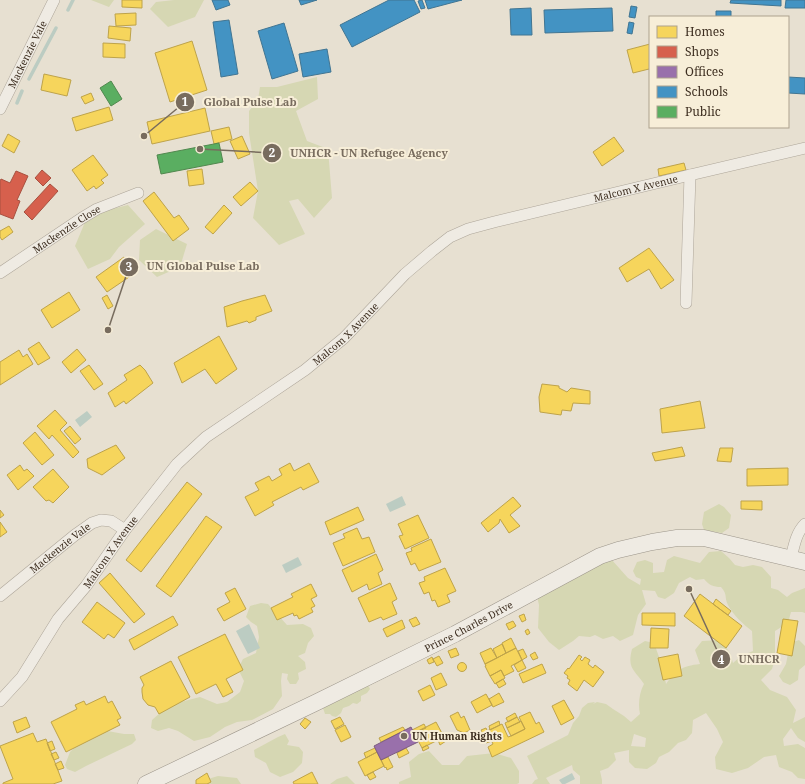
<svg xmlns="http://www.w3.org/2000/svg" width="805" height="784" viewBox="0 0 805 784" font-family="'Noto Serif',serif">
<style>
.green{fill:#d6d7b3;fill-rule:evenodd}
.water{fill:#bcccc2}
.homes{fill:#f6d55c;stroke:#bea34a}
.shops{fill:#d6604d;stroke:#a85140}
.offices{fill:#9970ab;stroke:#7d5c81}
.schools{fill:#4393c3;stroke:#417592}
.public{fill:#5aae61;stroke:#51884e}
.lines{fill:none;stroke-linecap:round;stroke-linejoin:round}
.stream{stroke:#bcccc2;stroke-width:3.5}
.street-casing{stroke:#ada599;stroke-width:12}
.secondary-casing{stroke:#9c958a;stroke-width:17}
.street{stroke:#efebe3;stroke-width:11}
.secondary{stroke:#efebe3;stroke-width:16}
.poi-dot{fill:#786c5e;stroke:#f7eed8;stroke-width:1.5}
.labels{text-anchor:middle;stroke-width:4;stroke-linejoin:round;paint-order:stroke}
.street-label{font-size:10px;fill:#3d2e20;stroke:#f7eed8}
.poi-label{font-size:10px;font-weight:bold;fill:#3d2e20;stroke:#f7eed8;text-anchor:start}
.leader{fill:none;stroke:#786c5e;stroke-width:1.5}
.callout-dot{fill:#786c5e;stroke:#f7eed8;stroke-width:1.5}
.mark-label{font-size:12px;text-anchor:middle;font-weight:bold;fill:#fff}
.callout-label{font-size:11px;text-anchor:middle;font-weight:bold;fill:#786c5e;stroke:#f7eed8;stroke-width:4;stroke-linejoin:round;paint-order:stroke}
</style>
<rect width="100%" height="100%" fill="#e7e0d1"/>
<path class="green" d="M91,0H114L109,7Z
M174,0H204L195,17L168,27L150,9L156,2Z
M317,77L318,99L296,111L307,141L328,149L332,198L314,218L298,199L289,201L305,234L279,245L253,218L258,191L249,133V111L258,100L260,87H277Z
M128,205L145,224L119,247L110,259L88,269L75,246L88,215Z
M156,229L187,244L180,267L157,277L139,260L140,240Z
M719,504L724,507L731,515L729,528L722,533L704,530L702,524L704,512Z
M721,551L729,558L735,565L743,567L753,565L762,567L771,577V588L778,590L787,597L792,593L805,588V613L802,612H791L788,623L775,631V659L772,669L761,680L770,690L787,697L796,710L793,723L805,717V742L798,738L791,728L783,739L784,746L798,744L805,748V779L798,778L792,772L779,767L776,755L764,757L748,768L732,773L716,769L715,757L723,742L717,729L706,713L693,720L692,733L686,740L678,743L669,752L659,757L656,763L647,769L635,768L629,762V750L614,753L616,760L608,768L600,771L602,780V784H580V776L573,770L572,765L546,778L550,784H532L535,780L538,779L527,756L568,735L573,723L579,716L582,708L588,703L595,702L593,704L597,702L606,704L613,709L624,716L631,722L640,714C638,705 639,693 644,684C634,669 627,669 632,649L645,641L654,643L663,668L666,684C676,670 682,666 700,664L695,650L702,641L721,640L730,653L733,663L741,656L753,651L752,631C743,624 733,615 728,605C724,597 728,595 721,587C713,587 709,585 704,579L696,580L690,577L679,583L674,593L665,599L658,597L655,591L642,590L646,604L638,615L633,635L620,641L613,636L603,639L595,635L590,637L579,636L573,641L559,650L549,642L538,628L539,605L537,596L611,559L628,578L640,585L641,579L636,577L633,571L637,562L645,560L653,563V573L664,572L667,560L674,556L700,563L709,552ZM634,734L646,738L645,747L631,746Z
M261,603L268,604L287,625L303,624L311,628L314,636L308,643L305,653L298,656L305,662L306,669L298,673L299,679L296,684H290L287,679L288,674L282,673L281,681L282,696L273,709L252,720L237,722L225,727L210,737L194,741L178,731L169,728L158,731L151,728L152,720L169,705L200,697L217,704L227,702L240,692L244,681L238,669L243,659L256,653L259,637L257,626L251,622L246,617L250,606Z
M799,640L805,646V665L799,670L798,680L790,685L783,682L779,676L786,664L790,643Z
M367,683L370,689L367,693L361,696V701L357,704L353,703L349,706L343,708L341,713L336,717L332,716L330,714H325L323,708Z
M102,730L124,734H134L136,740L132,744L86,766L75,772L67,769L65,765L70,752L81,741Z
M285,734L289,741L287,745L299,747L303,752L302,763L293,772L280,777L270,772L266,763L255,757L254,750L278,737Z
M429,751L442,765H459L467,756L494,753L511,758L519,771V783L517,784H399V782L411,777L409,762L419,754Z
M218,776L237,778L241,784H198V782Z
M347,776L355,784H330L337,779Z"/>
<path class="water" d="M87,411L92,417L80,427L75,420Z
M402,496L406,505L390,512L386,504Z
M298,557L302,565L286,573L282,565Z
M249,624L260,648L248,654L236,631Z
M572,773L575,779L565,784H562L559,780Z"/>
<path class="homes" d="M122,0H142V8L122,7Z
M136,13V25L116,26L115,14Z
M109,26L131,28L130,41L108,38Z
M192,41L207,90L170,102L155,53Z
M103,43L125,44V58L103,57Z
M650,44V72L649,69L633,73L627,50Z
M44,74L71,80L67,96L41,90Z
M91,93L94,100L85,104L81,97Z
M109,107L113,120L76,131L72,118Z
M205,108L210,131L152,144L147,122Z
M229,127L232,139L214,144L211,131Z
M8,134L20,141L14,153L2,146Z
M242,136L250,154L238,159L230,141Z
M614,137L624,151L602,166L593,152Z
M93,155L108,175L101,180L104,183L96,189L94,186L87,191L72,170Z
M684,163L686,170L659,176L658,169Z
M202,169L204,184L189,186L187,171Z
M250,182L258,191L241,206L233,197Z
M154,192L174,218L179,215L189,229L173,241L143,201Z
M224,205L232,213L213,234L205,227Z
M9,226L13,232L2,240L0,237V231Z
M649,248L674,280L661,289L649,269L627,282L619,268Z
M124,257L135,273L107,292L96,277Z
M69,292L80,310L52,328L41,310Z
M107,295L113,306L108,309L102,298Z
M265,295L272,311L256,317V320L249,323L247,321L227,327L224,307L242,301Z
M219,336L237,369L216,384L205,369L182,383L174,363Z
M39,342L50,358L38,365L28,349Z
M77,349L86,360L71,373L62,362Z
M19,350L23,357L27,354L33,364L0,385V362Z
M89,365L103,384L94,390L80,371Z
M140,365L145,370L153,383L126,404L124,401L115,407L108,393L127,380L124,375Z
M542,384L559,386V388L567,392L571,388L590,391V404L573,403L571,411L562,410L561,415L540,412L539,397Z
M700,401L705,428L662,433L660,409Z
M55,410L67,423L60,430L79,452L73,458L52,435L49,439L37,426Z
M70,426L81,439L75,444L64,431Z
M35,432L54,455L42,465L23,443Z
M116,445L125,458L102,475L88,468L87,459Z
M682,447L685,456L655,461L652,453Z
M720,448H733L731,462L717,461Z
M290,463L294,471L309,463L319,482L303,490L301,487L272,502L274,505L255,516L245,497L259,490L255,483L269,476L272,481L282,475L279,469Z
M20,465L24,471L27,469L34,476L18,490L7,475Z
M788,468V485L747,486V469Z
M53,469L69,487L53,503L49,500L46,501L33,487Z
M187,482L202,494L141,572L126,560Z
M513,497L521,506L510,515L520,526L509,533L500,519L499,523L488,532L481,523Z
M741,501H762V510L741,509Z
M358,507L364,520L330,535L325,522Z
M0,510L4,515L0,518Z
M418,515L429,538L405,549L399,536L403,535L398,524Z
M206,516L222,527L171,597L156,586Z
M0,522L7,532L0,537Z
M357,528L362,539L369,537L375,552L343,566L333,543L345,538L343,534Z
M431,539L441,562L419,571L415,563L411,565L406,553L412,551L411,548Z
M376,554L383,570L378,573L382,584L369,590L367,584L352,592L342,570Z
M445,568L456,591L447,595L450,602L438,607L435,600L432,601L429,592L424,594L419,583L425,581L424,577Z
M110,573L145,614L134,623L99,583Z
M390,583L397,599L392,602L397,614L383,620L381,617L369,622L358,598Z
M311,584L317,596L311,599L315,606L311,608L313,612L299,619L297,615L294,616L293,613L277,620L271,608L293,597L291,594Z
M235,588L246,609L224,621L217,609L230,602L225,593Z
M700,594L742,626L726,648L684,616Z
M716,599L731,611L728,615L713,604Z
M97,602L125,623L114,638L108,634L104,639L82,622Z
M642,613H675V626L642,625Z
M524,614L526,620L522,622L519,616Z
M173,616L178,625L134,650L129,640Z
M416,617L420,624L413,627L409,620Z
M783,619L798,621L792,656L777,653Z
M402,620L405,628L387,637L383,629Z
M513,621L516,626L509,630L506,624Z
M651,628L669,629L668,648H650Z
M528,629L530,633L527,635L525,631Z
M225,634L243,670L226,679L233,692L223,697L216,684L196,694L178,657Z
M511,638L516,648L506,653L502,643Z
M502,644L506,653L497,658L493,649Z
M456,648L459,655L451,658L448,651Z
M491,648L497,658L485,664L480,653Z
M516,648L522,660L511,666L514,671L504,676L501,670L490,676L485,666H486L485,664Z
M523,649L527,657L522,660L518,651Z
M535,652L538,658L533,660L530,655Z
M678,654L682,676L663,680L658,658Z
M579,655L582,657L580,659L582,661L585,657L590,660L588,664L593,668L595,665L604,672L593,687L584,680L577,691L568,684L570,680L567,678L568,676L564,673L568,668L569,669Z
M439,656L443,663L437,666L433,659Z
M432,657L434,662L429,664L427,660Z
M522,660L526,668L518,672L514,665Z
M171,661L190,697L159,714L155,707L148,705L143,699L142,692V688L144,685L140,677Z
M457.5 667a4.5 4.5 0 1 1 9 0a4.5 4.5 0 1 1-9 0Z
M542,664L546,673L523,683L519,674Z
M501,670L505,678L495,684L490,676Z
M441,673L447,685L436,690L431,678Z
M503,679L506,684L499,688L496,683Z
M430,685L435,695L423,701L418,691Z
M499,693L504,702L493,707L489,699Z
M486,694L492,705L477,713L471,702Z
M105,696L108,703L112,701L121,718L117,720L120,725L66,752L51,722L77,709L75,705L84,701L86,705Z
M564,700L574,718L561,725L552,706Z
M458,712L461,718L464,716L470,730L464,733L457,730L450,716Z
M530,712L536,724L539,722L544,732L492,757L488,747L493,744L487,731L502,724L508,737L511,736L525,729L519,717Z
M515,713L517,717L508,722L506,718Z
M26,717L30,727L17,733L13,722Z
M340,717L344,724L335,729L331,721Z
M517,717L520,722L507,728L505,723Z
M305,718L311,722L305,729L300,724Z
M499,721L500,725L490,730L489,726Z
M521,721L525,729L511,736L507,728Z
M436,722L444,737L422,748L414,733Z
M424,724L426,728L414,733L412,730Z
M345,725L351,737L341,742L335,730Z
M403,727L405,730L381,742L379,738Z
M486,728L492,741L486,743L481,730Z
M33,733L37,742L46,739L62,781L53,784H3V783L13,779L0,746Z
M444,737L446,741L440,745L438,740Z
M52,741L55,749L50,751L47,743Z
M427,745L429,748L423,751L422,748Z
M375,748L377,752L366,758L364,753Z
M406,748L409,753L399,758L397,753Z
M56,752L59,758L54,760L51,754Z
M377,752L384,766L365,776L358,762Z
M388,757L393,767L387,770L386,767L385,768L381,760Z
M61,761L64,768L58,770L55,764Z
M312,772L318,784H294L293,782Z
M373,772L376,777L370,780L367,775Z
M207,773L211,782L207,784H196V780Z"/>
<path class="shops" d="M42,170L51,178L43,186L35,178Z
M16,171L28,176L17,200L20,201L13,219L0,214V181L1,179L10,183Z
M50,184L58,191L32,220L24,212Z"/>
<path class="offices" d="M411,727L418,742L381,760L374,746Z"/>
<path class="schools" d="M212,0H228L230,5L216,10Z
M299,0H317L301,5Z
M389,0H414L420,12L352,47L340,25Z
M422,0L425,8L421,9L418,1Z
M425,0H462L428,9Z
M731,0H781V6L730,3Z
M786,0H805V8H785Z
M631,6L637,7L635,18L629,17Z
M531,8L532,35H511L510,9Z
M612,8L613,31L545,33L544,10Z
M716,11H731V17H716Z
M229,20L238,74L221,77L213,22Z
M629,22L634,23L632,34L627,33Z
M284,23L298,71L272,79L258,31Z
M327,49L331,72L303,77L299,54Z
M788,77L805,78V94L788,93Z"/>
<path class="public" d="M111,81L122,99L111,106L100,88Z
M219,143L223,162L161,174L157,155Z"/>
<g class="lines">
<path class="stream" d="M68,10L73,0
M29,79L56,28
M17,103L22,91"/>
<g class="street-casing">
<g id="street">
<path id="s1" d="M0,109L54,0"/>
<path id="s2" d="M0,273L82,218L97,209L138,193"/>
<path d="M686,303L690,175"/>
<path d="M791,558C794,546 796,533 805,524"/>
<path id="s3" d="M0,596L75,535L92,523L101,520L111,521L125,530"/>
<path id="s4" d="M0,701L22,677L58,619L86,586L125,530L177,464L206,437L305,370L344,338L405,274L432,251L450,237L468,229L494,222L690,175L805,148"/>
</g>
</g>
<g class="secondary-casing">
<g id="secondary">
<path id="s5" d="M146,784L315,703L455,634L509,605L600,556L618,550L652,542L677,538H704L805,562"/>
</g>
</g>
<use href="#street" class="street"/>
<use href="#secondary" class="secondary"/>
</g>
<circle class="poi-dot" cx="404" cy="736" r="4"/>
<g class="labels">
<g class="street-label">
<text dy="4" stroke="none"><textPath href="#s1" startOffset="61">Mackenzie Vale</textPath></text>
<text dy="4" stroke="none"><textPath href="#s4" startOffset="845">Malcom X Avenue</textPath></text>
<text dy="4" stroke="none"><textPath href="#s2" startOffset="80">Mackenzie Close</textPath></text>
<text dy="4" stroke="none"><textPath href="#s4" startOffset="510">Malcom X Avenue</textPath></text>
<text dy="4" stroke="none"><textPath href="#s3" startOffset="77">Mackenzie Vale</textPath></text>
<text dy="4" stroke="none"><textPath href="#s4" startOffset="186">Malcom X Avenue</textPath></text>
<text dy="4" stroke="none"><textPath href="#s5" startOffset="359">Prince Charles Drive</textPath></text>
</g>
<g class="poi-label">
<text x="412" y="740">UN Human Rights</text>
</g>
</g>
<path class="leader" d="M144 136L185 102M200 149L272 153M108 330L129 267M689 589L721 659"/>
<g class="callout-dot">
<circle cx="144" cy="136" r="4"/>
<circle cx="200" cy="149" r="4"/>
<circle cx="108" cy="330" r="4"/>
<circle cx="689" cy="589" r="4"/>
<circle cx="185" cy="102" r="10"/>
<circle cx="272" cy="153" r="10"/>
<circle cx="129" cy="267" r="10"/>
<circle cx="721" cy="659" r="10"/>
</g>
<g class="mark-label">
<text x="185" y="106">1</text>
<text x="272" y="157">2</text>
<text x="129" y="271">3</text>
<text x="721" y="664">4</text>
</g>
<g class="callout-label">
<text x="250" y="106">Global Pulse Lab</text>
<text x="369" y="157">UNHCR - UN Refugee Agency</text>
<text x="203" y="270">UN Global Pulse Lab</text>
<text x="759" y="663">UNHCR</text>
</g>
<rect x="649" y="16" width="140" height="112" fill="#f7eed8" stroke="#ada18e"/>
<rect x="657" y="26" width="20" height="12" fill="#f6d55c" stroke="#ada18e"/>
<text x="685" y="36" font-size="12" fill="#3d2e20">Homes</text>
<rect x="657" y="46" width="20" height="12" fill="#d6604d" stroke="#ada18e"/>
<text x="685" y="56" font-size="12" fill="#3d2e20">Shops</text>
<rect x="657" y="66" width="20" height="12" fill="#9970ab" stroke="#ada18e"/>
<text x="685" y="76" font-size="12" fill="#3d2e20">Offices</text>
<rect x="657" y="86" width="20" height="12" fill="#4393c3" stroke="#ada18e"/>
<text x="685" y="96" font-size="12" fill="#3d2e20">Schools</text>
<rect x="657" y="106" width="20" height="12" fill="#5aae61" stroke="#ada18e"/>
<text x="685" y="116" font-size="12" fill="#3d2e20">Public</text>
</svg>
